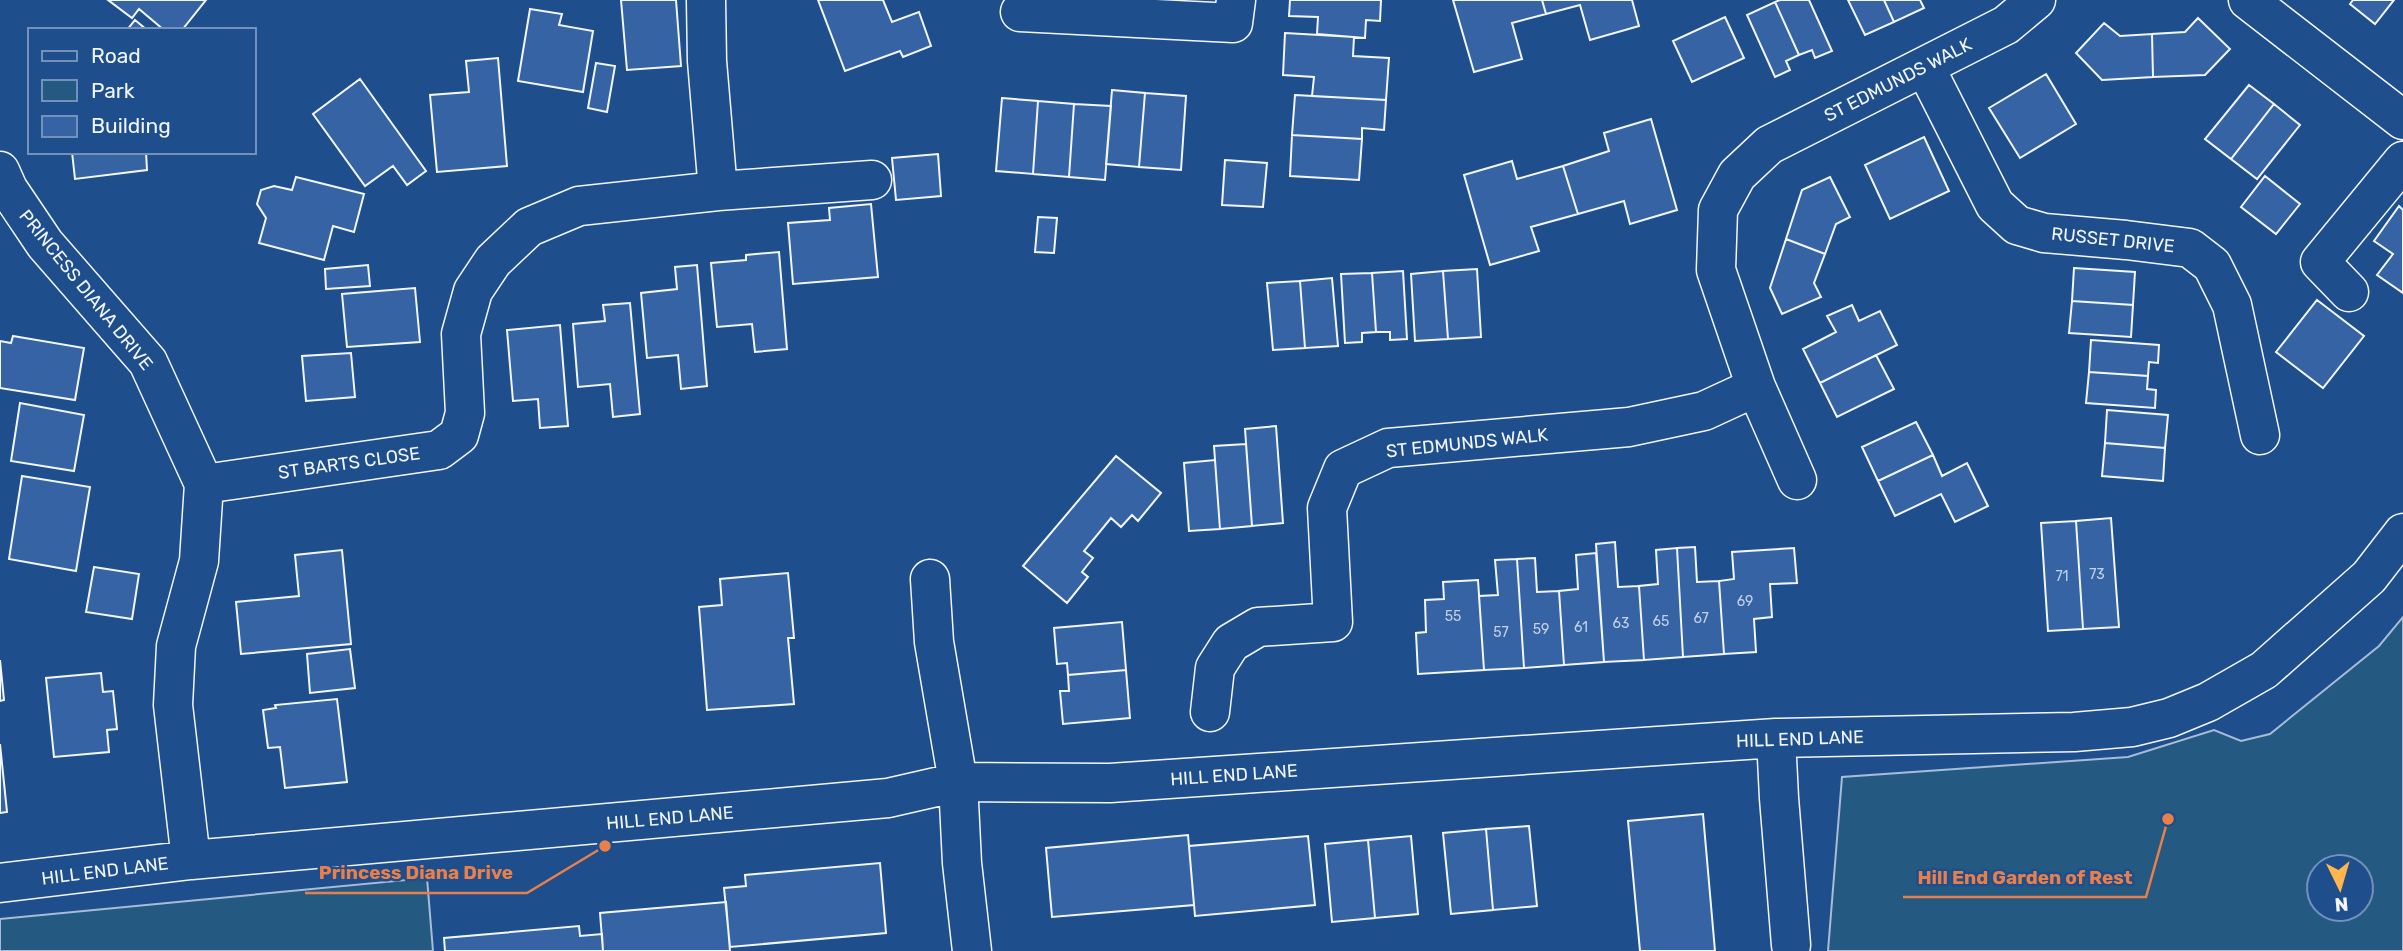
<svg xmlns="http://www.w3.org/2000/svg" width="2403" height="951" viewBox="0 0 2403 951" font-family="Rubik,sans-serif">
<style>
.green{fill:#245a82;stroke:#a8bbd7;stroke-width:2;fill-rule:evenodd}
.building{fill:#3563a3;stroke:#f2f6ff;stroke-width:2}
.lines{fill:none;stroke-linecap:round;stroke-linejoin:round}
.minor-casing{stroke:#f2f6ff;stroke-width:41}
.minor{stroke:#1f4e8c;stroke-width:38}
.labels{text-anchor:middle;stroke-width:5;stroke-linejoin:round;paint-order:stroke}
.number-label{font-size:14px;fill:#c3d1e8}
.street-label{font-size:18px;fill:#f2f6ff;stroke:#1f4e8c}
.leader{fill:none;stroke:#ea8049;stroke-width:2.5}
.callout-dot{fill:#ea8049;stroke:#1f4e8c;stroke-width:2.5}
.callout-label{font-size:19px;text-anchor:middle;font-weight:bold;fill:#ea8049;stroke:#1f4e8c;stroke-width:5;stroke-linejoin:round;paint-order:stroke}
</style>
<rect width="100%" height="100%" fill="#1f4e8c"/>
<path class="green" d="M2403,617V951H1828L1842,777L2128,757L2214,730L2241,741L2270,734L2379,646ZM2319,867H2361V909H2319Z
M427,878L433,951H0V919Z"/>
<path class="building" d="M108,0H206L182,30H164L139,9L132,18Z
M621,0H676L681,66L627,70Z
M818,0H883L892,22L919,12L931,46L903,57L900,51L845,71Z
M1290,0H1381L1380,21L1366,20L1365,38L1317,34L1318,17L1289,16Z
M1453,0H1542L1546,14L1512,23L1522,59L1474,72Z
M1542,0H1632L1639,26L1590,40L1580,5L1546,14Z
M1780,0H1809L1832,51L1815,58L1812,50L1799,55L1775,2Z
M1848,0H1884L1894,22L1865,35Z
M1884,0H1920L1924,8L1894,22Z
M2353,0H2394L2375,24L2350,4Z
M1775,2L1799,55L1786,61L1790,70L1775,77L1747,15Z
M530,9L562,14L559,25L593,31L583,92L518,81Z
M1725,17L1744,58L1692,82L1673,41Z
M2198,18L2230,49L2205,75L2153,77L2152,34L2185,32Z
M135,20L147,30H127Z
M2104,23L2120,36L2152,34L2153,77L2102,80L2076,53Z
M1285,33L1354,37L1353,56L1389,58L1386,100L1312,96L1314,77L1283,75Z
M498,58L507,166L437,172L430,95L469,92L466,61Z
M596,63L615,66L607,112L588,108Z
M2046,74L2076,124L2020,158L1989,108Z
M360,79L426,171L407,185L393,166L365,186L313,114Z
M2249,85L2274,104L2231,159L2205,139Z
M1112,90L1145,93L1139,167L1106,164Z
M1145,93L1186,96L1181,170L1139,167Z
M1295,95L1386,100L1384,130L1362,128V139L1292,135Z
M1002,98L1038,101L1033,174L996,171Z
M1038,101L1074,104L1069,177L1033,174Z
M1074,104L1111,106L1105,180L1069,177Z
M2274,104L2300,125L2257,179L2231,159Z
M1651,119L1677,210L1630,224L1624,201L1578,214L1563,166L1609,151L1604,133Z
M1292,135L1362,139L1359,180L1290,176Z
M1924,137L1949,191L1890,219L1865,165Z
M72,152H146L147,170L75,179Z
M938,154L941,196L896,200L892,158Z
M1225,160L1267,163L1263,207L1222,205Z
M1512,161L1517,179L1563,166L1578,214L1531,227L1539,251L1490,265L1464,175Z
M2265,176L2300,204L2276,234L2241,207Z
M296,177L364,194L354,232L333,226L324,260L259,243L266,218L257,204L261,190L274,186L292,190Z
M1830,177L1850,217L1836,224L1825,254L1786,239L1802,190Z
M871,204L878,277L793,284L788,223L830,220L829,208Z
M2399,206L2403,210V293L2377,275L2393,254L2374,241Z
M1038,217L1057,218L1054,253L1035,252Z
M1786,239L1825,254L1814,283L1821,297L1782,314L1770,288Z
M779,252L787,349L755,352L752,324L717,327L711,263L746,260V255Z
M368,265L370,286L326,289L325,269Z
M697,265L707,386L681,389L678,355L647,358L641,293L677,289L675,267Z
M2074,268L2135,272L2133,305L2072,301Z
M1477,269L1481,337L1448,339L1443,271Z
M1403,271L1407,339L1390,340V332H1376L1372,273Z
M1443,271L1448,339L1415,341L1411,274Z
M1372,273L1376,332L1362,333V342L1345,343L1341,274Z
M1332,278L1338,346L1305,348L1300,281Z
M1300,281L1305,348L1273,350L1267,283Z
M415,288L420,342L347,347L342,294Z
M2317,300L2364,336L2323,388L2276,352Z
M2072,301L2133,305L2131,337L2069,333Z
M630,303L640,414L613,417L610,384L578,387L573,324L605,321L603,305Z
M1852,305L1859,321L1880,311L1897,345L1820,383L1803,349L1836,332L1827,316Z
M560,325L568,426L540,428L538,399L513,401L507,330Z
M13,336L84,348L75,400L0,388V341L11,343Z
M2091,340L2159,345L2158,363L2149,362L2148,376L2089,372Z
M351,353L355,397L306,401L302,356Z
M1876,355L1894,389L1837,417L1820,383Z
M2089,372L2148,376L2147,389L2156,390L2155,408L2086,403Z
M20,403L84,415L74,471L11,461Z
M2107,410L2168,415L2165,448L2105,443Z
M1916,422L1933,455L1878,481L1862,447Z
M1276,426L1283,523L1252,526L1245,429Z
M2105,443L2165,448L2163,481L2102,476Z
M1246,444L1252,526L1220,529L1214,446Z
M1933,455L1942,476L1967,463L1988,506L1955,522L1941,494L1895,516L1878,481Z
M1116,456L1161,493L1138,521L1132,515L1121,527L1111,518L1084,551L1093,558L1082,572L1088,577L1067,603L1023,566Z
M1215,460L1220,529L1189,531L1184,463Z
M22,476L90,487L76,571L9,559Z
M2111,518L2119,627L2083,629L2076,521Z
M2076,521L2083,629L2048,631L2041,523Z
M1615,542L1618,587L1639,586L1644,660L1604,662L1596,544Z
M1695,547L1697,582L1719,581L1724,654L1683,657L1677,548Z
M1677,548L1683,657L1644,660L1639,586L1658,584L1656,550Z
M1794,548L1797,583L1770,584L1772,617L1754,619L1756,652L1724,654L1719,581L1734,579L1732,552Z
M342,550L351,644L241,654L236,602L299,596L295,555Z
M1596,553L1604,662L1564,665L1559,591L1578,589L1576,555Z
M1535,558L1537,592L1559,591L1564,665L1524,668L1517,559Z
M1517,559L1524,668L1484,670L1479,596L1498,595L1495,560Z
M94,567L139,574L132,619L86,612Z
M788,573L794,638H788L794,704L707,710L699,607L722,605L720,579Z
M1478,580L1484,670L1418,674L1416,633L1426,632L1425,600L1444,599L1443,582Z
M1122,622L1126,670L1068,675L1067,663L1057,664L1054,628Z
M350,649L355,688L310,693L307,654Z
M0,660L4,700L0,701Z
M1126,670L1130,718L1063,724L1060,691H1069L1068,675Z
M101,673L103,692L113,691L117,729L107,730L109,752L54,757L46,678Z
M337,699L347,782L285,788L280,747L268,748L263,710L276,708L275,705Z
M0,744L7,812L0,813Z
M1703,814L1715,951H1640L1628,821Z
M1529,826L1537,906L1493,910L1486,829Z
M1486,829L1493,910L1451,914L1443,833Z
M1188,835L1194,905L1052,917L1046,848Z
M1308,836L1315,905L1195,916L1189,846Z
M1411,836L1418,914L1375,918L1368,840Z
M1368,840L1375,918L1332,922L1325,844Z
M880,863L886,933L730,947L724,888L746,886L745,875Z
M726,902L730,951H603L600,913Z
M579,926L580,936L602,934L603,951H445L444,938Z"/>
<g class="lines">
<g class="minor-casing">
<path id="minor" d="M2248,0L2403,120
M1020,12L1233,23L1236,0
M1925,67L1995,205L2017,225L2044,233L2126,240L2190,248L2212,265L2232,305L2260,435
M0,171L8,189L45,244L148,362L204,484L199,561L176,646L173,705L191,860
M718,191L872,180
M2349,292L2320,262L2403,161
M1756,387L1797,480
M204,484L439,450L459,435L465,413L461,334L473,291L493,261L529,227L579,206L718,191L707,61L706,0
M930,579L934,642L958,782L962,863L972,951
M1210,712L1215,668L1231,643L1258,627L1333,622L1327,508L1343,469L1388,448L1629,427L1704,411L1756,387L1716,270L1718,210L1737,175L1769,145L2006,25L2036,0
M1776,738L1779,798L1791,945
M0,883L191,860L888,798L958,782L1110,783L1776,738L2074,732L2132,727L2169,718L2208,702L2264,670L2369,577L2403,533"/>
</g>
<use href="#minor" class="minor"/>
</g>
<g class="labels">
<g class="number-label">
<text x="2097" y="579">73</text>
<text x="2062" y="581">71</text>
<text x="1745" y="606">69</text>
<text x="1453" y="621">55</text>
<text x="1701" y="623">67</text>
<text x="1661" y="626">65</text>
<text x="1621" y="628">63</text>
<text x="1581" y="632">61</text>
<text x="1541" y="634">59</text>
<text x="1501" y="637">57</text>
</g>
<g class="street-label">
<text transform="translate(1898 80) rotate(-27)" y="6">ST EDMUNDS WALK</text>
<text transform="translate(2113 240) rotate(6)" y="6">RUSSET DRIVE</text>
<text transform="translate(86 290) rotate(51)" y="6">PRINCESS DIANA DRIVE</text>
<text transform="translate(1467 443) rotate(-6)" y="6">ST EDMUNDS WALK</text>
<text transform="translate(349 463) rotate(-8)" y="6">ST BARTS CLOSE</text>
<text transform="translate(1800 739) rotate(-2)" y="6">HILL END LANE</text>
<text transform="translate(1234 775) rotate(-4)" y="6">HILL END LANE</text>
<text transform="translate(670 818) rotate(-5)" y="6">HILL END LANE</text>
<text transform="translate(105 871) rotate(-7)" y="6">HILL END LANE</text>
</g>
</g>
<path class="leader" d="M605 846L527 893H305M2168 819L2146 897H1903"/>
<g class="callout-dot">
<circle cx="605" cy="846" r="7"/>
<circle cx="2168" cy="819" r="7"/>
</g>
<g class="callout-label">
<text x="416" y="879">Princess Diana Drive</text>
<text x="2025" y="884">Hill End Garden of Rest</text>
</g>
<rect x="28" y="28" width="228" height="126" fill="#1f4e8c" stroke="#7391ba" stroke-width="2"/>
<rect x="42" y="51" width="35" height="10" fill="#1f4e8c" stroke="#7391ba" stroke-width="2"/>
<text x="91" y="63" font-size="21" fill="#f2f6ff">Road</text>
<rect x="42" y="80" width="35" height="21" fill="#245a82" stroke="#7391ba" stroke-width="2"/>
<text x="91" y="98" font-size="21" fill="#f2f6ff">Park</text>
<rect x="42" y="116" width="35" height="21" fill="#3563a3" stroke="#7391ba" stroke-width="2"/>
<text x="91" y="133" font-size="21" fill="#f2f6ff">Building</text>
<g transform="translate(2340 888) rotate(175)"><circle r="33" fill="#1f4e8c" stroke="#7391ba" stroke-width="2"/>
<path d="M0-5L12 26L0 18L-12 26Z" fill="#ffb74d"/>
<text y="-10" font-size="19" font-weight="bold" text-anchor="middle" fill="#f2f6ff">N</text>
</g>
</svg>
